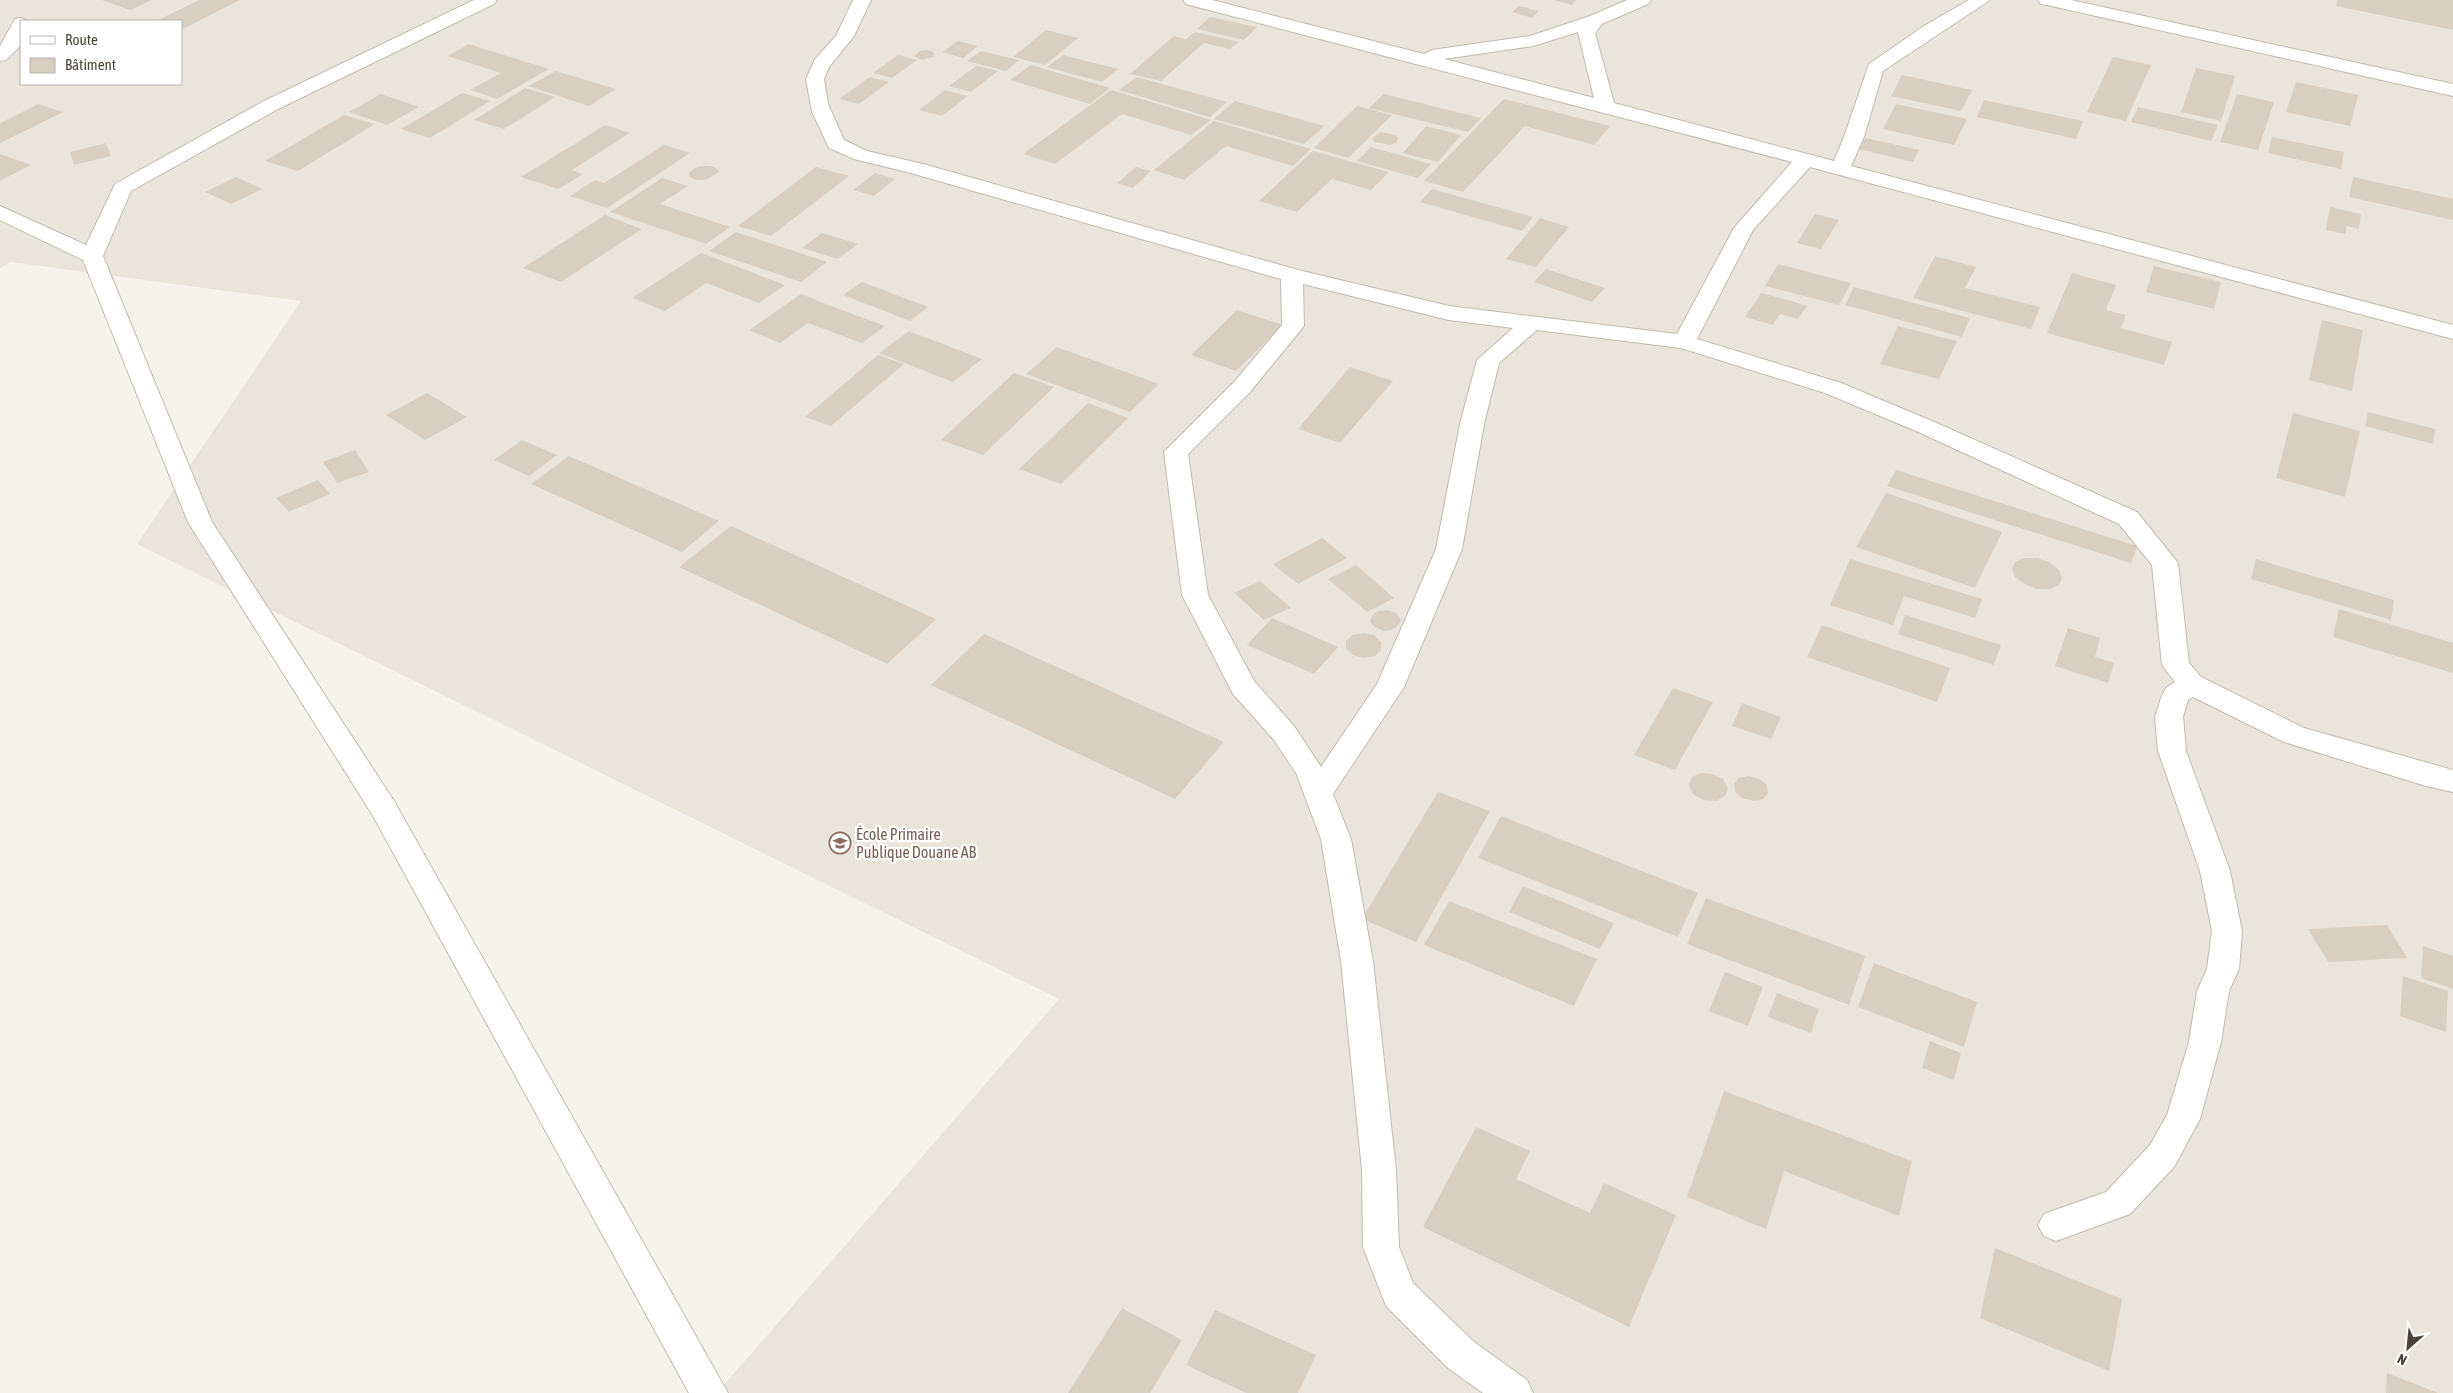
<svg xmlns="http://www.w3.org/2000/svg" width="2453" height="1393" viewBox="0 0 2453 1393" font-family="'Asap Condensed',sans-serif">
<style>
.residential{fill:#eae5da;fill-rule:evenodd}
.building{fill:#d8cfc1}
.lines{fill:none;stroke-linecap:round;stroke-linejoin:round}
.street-casing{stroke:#c2bbae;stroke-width:2}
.street{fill:#fff;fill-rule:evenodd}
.labels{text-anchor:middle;stroke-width:4.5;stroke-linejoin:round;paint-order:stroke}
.education-label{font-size:16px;fill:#785e54;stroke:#fff;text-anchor:start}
</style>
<rect width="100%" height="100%" fill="#f6f3ec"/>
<path class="residential" d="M0,0H2453V1393H717L1059,999L137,544L301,301L11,262L0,268ZM21,21H181V84H21Z"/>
<path class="building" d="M102,0H152L130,10Z
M199,0H240L183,29L181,21H156Z
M1554,0H1576L1572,5Z
M2337,0H2453V30L2336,6Z
M1519,6L1539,11L1532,18L1512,12Z
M1210,17L1257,27L1244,40L1197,29Z
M1046,30L1078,38L1045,65L1013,57Z
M1195,32L1239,42L1230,49L1204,43L1161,81L1130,74L1174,36L1186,39Z
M958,41L978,46L963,58L942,52Z
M469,44L523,61L549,69L497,99L470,90L501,73L447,56Z
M926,50L932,51L935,54L933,57L922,60L914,56L920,51Z
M981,51L1019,60L1006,71L967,61Z
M898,55L917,60L892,78L873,73Z
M1063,55L1118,69L1102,82L1047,67Z
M2113,57L2151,65L2126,121L2087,112Z
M1031,65L1110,88L1090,104L1010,80Z
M976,66L998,71L971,92L949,86Z
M2196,68L2235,76L2221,121L2181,112Z
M556,71L616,89L589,106L528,86Z
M1902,75L1972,90L1961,111L1891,96Z
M870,77L889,82L859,104L839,99Z
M1137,77L1227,102L1210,117L1119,90Z
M2296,82L2358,95L2350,126L2286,112Z
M525,88L555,97L504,129L474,120Z
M945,90L968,96L942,116L919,110Z
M1111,90L1211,120L1191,135L1122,114L1055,164L1023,154Z
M462,93L490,101L430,138L401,129Z
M381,94L419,107L387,125L349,112Z
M1384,94L1481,118L1468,132L1369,108Z
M2237,94L2274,102L2258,150L2220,142Z
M1504,99L1610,126L1594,145L1525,126L1463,192L1424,181Z
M1984,100L2083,121L2076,139L1977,117Z
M1235,101L1324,126L1304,144L1214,119Z
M38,104L63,112L0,143V123Z
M1896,104L1967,119L1954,145L1883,129Z
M1357,106L1392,115L1348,158L1314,148Z
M2138,107L2218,125L2211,141L2131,122Z
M344,115L375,124L298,171L265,161Z
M1214,121L1245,130L1311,149L1293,166L1226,146L1184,180L1154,170Z
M605,125L630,133L572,170L583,174L558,189L521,177Z
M1426,126L1461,135L1438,162L1403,153Z
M1381,132L1396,135L1398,139L1396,143L1390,145L1375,142L1372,138Z
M2272,137L2344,152L2341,169L2268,153Z
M1866,138L1919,150L1913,162L1859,149Z
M106,143L111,156L74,165L70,152Z
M664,145L690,153L607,208L570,196L595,180L604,183Z
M1371,147L1431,164L1418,178L1357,161Z
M1313,151L1349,161L1389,172L1371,190L1332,179L1297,212L1259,201Z
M0,154L31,165L0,181Z
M701,166H710L716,168L719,172L706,180H696L690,177L689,173L693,169Z
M816,167L849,176L771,236L738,226Z
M1136,167L1151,171L1133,188L1117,183Z
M875,173L895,179L874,196L853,190Z
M236,177L262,189L231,204L205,192Z
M2353,177L2453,199V220L2349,197Z
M662,178L688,186L660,204L730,227L706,244L610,212Z
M1432,189L1533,217L1522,231L1420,202Z
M2330,207L2361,214L2359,229L2347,226L2345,234L2326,230Z
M1815,214L1839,220L1821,249L1797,243Z
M605,215L642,229L561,282L523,268Z
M1540,218L1569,227L1536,267L1506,259Z
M736,232L827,262L801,282L709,251Z
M822,233L858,244L838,259L802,248Z
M701,253L733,265L785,285L759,303L706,283L665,311L632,298Z
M1935,256L1976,267L1965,288L2040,307L2031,329L1913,298Z
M1778,264L1851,283L1839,305L1765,286Z
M2154,266L2221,282L2214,309L2146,292Z
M1546,269L1605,288L1592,302L1534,282Z
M2072,273L2116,285L2106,310L2126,315L2121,328L2172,342L2164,365L2047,333Z
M862,282L928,307L910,321L843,295Z
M1854,287L1970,318L1962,337L1845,305Z
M1761,293L1788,300L1807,306L1798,319L1780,314L1773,325L1745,317Z
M801,294L831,306L885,326L862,343L808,323L780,343L749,330Z
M1237,310L1283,325L1236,371L1191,355Z
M2322,320L2363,330L2352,391L2309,380Z
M1898,326L1957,341L1939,379L1880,364Z
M909,331L982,359L953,382L879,353Z
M1057,347L1159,384L1130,412L1026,374Z
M878,355L904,364L831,426L805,417Z
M1350,367L1393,381L1340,443L1298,429Z
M1014,373L1054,387L983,455L941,440Z
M427,393L467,417L425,440L386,415Z
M1088,403L1128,418L1061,484L1019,469Z
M2368,412L2435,429L2433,444L2365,426Z
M2293,413L2360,431L2345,497L2276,478Z
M522,440L557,455L529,476L494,460Z
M355,450L369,472L337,483L323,462Z
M569,456L719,521L682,552L531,484Z
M1896,470L2137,546L2131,563L1887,486Z
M318,480L330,494L289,512L276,498Z
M1886,493L2002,532L1975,588L1856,547Z
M731,526L936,619L887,664L679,567Z
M1322,538L1347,558L1298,584L1273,564Z
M2024,558H2037L2049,562L2059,570L2062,578L2059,585L2050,589H2037L2025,584L2015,577L2012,569L2015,562Z
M1850,559L1982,599L1975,618L1904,596L1893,625L1830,605Z
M2256,559L2394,600L2391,620L2251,579Z
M1356,565L1394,598L1367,612L1328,579Z
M1260,581L1291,608L1264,620L1234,593Z
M2339,609L2453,643V673L2333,637Z
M1387,610L1396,613L1401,619L1399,625L1392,630L1384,631L1375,627L1370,622L1372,615L1378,611Z
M1905,615L2001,645L1994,665L1898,634Z
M1272,618L1338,647L1314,674L1247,645Z
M1822,625L1950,668L1937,702L1807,657Z
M2068,628L2100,638L2095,657L2114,663L2108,683L2055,666Z
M1364,633L1374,635L1381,642V650L1375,656L1363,658L1353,655L1346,649V641L1353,635Z
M984,634L1224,742L1175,799L931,685Z
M1673,688L1713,702L1675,770L1634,755Z
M1742,703L1781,717L1771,739L1732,726Z
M1701,773L1713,774L1723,779L1728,788L1725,796L1716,801L1704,800L1693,794L1689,785L1692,777Z
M1749,776L1759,779L1767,785L1768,793L1763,799L1754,801L1742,798L1735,792L1734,784L1739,778Z
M1438,792L1490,811L1416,942L1362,919Z
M1501,816L1698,893L1678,937L1478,858Z
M1523,886L1614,923L1600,949L1509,912Z
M1706,898L1865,956L1849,1005L1687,944Z
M1449,901L1597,959L1574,1006L1424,945Z
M2387,925L2407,958L2328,962L2308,929Z
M2423,946L2453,956V989L2421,978Z
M1874,963L1977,1002L1964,1047L1858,1007Z
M1725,972L1763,987L1748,1026L1709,1011Z
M2403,976L2448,991L2446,1032L2400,1016Z
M1777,993L1819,1009L1811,1033L1768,1017Z
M1930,1041L1961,1053L1954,1080L1922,1068Z
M1724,1091L1912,1161L1899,1216L1784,1171L1766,1229L1687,1197Z
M1476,1127L1530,1151L1516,1179L1590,1213L1604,1183L1676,1215L1629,1327L1423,1227Z
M1995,1248L2122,1299L2109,1371L1980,1318Z
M1122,1308L1182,1340L1150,1393H1068Z
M1215,1310L1316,1355L1298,1393H1246L1186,1365Z
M2387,1373L2438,1393H2386Z"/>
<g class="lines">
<g class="street-casing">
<path id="street" d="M474,0H497L494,4L278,109L131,191L103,256L212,522L394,801L728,1393H689L373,816L188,522L83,260L0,220V206L86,245L115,184L264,101Z
M853,0H871L854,36L829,67L824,79L828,104L844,140L867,151L923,164L1298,270L1449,306L1677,334L1734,228L1792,162L1186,4L1183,0H1212L1424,54L1432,50L1530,36L1590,16L1627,0H1651L1648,4L1602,24L1595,33L1614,103L1834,161L1844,137L1869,64L1924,26L1969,0H1990L1883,71L1864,137L1851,166L2453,325V339L1810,167L1753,230L1697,339L1841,383L1932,421L2137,512L2178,563L2189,663L2201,677L2304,728L2453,770V792L2426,786L2284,742L2193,697L2188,700L2183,717L2186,751L2230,871L2242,931L2239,969L2229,991L2221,1042L2200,1119L2174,1167L2130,1214L2056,1241L2044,1236L2038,1225L2044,1214L2106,1192L2150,1145L2167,1115L2189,1042L2197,991L2207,969L2212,931L2200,871L2158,751L2155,717L2162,695L2166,688L2175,682L2162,665L2152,565L2119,524L1916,431L1825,393L1681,348L1537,330L1499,363L1484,424L1462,549L1404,687L1333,794L1351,839L1373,961L1396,1170L1399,1247L1413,1283L1474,1342L1527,1380L1533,1393H1483L1448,1368L1386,1306L1363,1247L1362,1170L1341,961L1321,839L1296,773L1274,740L1233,694L1182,595L1164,452L1234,382L1282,325L1281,279L911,173L854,159L829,148L812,112L806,79L815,59L836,36ZM1578,32L1594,98L1444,59L1533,46ZM1303,284L1449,320L1513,328L1477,360L1460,424L1436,549L1377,684L1321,767L1294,726L1254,681L1208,595L1188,454L1250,392L1304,326Z
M2038,0H2071L2453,84V96L2047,5L2041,4Z
M21,18L29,21H21L20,46L6,60L0,61V46L15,19Z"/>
</g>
<use href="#street" class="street"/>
</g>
<defs>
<g id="school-ring" transform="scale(1.125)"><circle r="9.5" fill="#fff" stroke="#8d6e63" stroke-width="1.5"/><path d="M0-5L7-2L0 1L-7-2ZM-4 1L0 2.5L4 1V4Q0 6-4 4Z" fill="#8d6e63"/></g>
</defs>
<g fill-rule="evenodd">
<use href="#school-ring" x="840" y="843"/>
</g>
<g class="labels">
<g class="education-label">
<text x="856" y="840">École Primaire<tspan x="856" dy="18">Publique Douane AB</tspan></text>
</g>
</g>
<rect x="20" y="20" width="162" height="65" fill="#ffffff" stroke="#b7b4b0"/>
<rect x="30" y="36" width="25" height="8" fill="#ffffff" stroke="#b7b4b0"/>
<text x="65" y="45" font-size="15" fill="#4b4439">Route</text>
<rect x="30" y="58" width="25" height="15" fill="#d8cfc1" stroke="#b7b4b0"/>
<text x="65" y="70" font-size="15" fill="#4b4439">Bâtiment</text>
<g transform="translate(2408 1348) rotate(207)" stroke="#ffffff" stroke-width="4" paint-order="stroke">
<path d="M0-4L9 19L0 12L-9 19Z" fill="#4b4439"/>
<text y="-8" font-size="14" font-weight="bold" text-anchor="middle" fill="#4b4439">N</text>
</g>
</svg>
